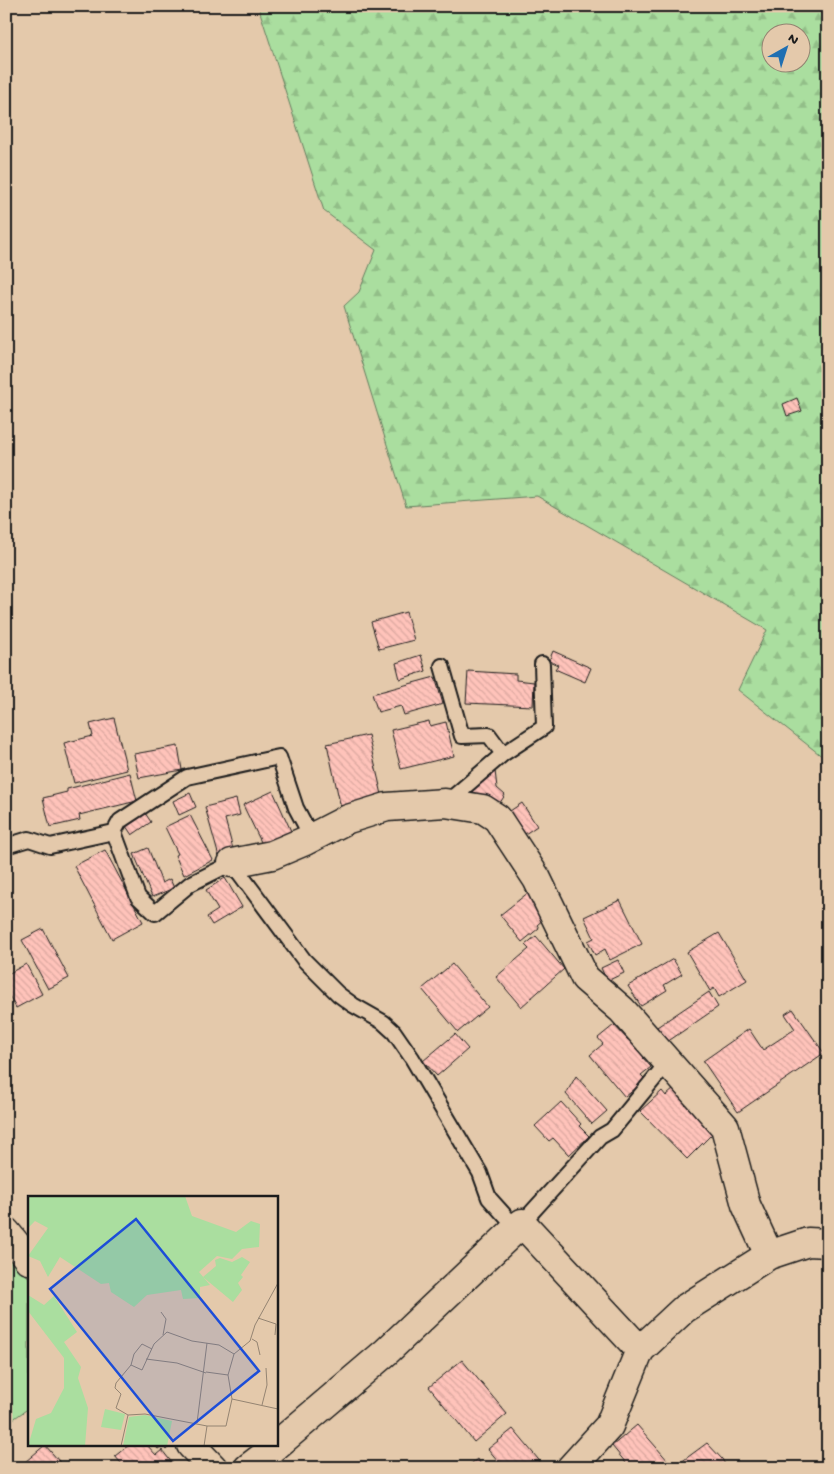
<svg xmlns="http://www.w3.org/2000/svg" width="834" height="1474" viewBox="0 0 834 1474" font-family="'Gochi Hand',sans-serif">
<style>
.green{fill:#aade9f;stroke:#637d5e}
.forest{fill:url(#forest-firs);stroke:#637d5e;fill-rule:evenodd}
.building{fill:url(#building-back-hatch);stroke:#1c1c1c}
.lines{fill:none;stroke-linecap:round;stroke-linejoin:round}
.service-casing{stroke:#1c1c1c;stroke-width:18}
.minor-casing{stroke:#1c1c1c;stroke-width:31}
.service{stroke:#e4c9ab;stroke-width:14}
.minor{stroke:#e4c9ab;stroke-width:28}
.inset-road{fill:none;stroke:#948472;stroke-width:1}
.view{fill:#1d4ed8;fill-opacity:0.15;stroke:#1d4ed8;stroke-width:2.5}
.inset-edge{fill:none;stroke:#1c1c1c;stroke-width:2.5}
</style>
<defs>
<pattern id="forest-firs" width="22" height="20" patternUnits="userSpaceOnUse" patternTransform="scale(1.25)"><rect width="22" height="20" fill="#aade9f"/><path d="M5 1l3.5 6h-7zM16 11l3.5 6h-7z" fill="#92be88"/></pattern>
<pattern id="building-back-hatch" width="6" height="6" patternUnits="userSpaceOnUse" patternTransform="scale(1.25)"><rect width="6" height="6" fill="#ffc3ba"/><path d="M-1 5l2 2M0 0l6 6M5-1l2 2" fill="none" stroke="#daa79f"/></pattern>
</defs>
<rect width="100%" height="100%" fill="#e4c9ab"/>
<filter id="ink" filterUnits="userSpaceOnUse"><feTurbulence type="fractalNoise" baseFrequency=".02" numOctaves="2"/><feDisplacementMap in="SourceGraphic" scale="10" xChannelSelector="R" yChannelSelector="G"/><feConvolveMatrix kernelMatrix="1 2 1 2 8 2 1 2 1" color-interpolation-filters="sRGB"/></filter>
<g filter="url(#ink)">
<path class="green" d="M6,1250L29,1278V1408L6,1424Z"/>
<path class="forest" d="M258,6H828V761L738,690L767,630L537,496L406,506L344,306L359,292L376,250L324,211ZM772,32H802V62H772Z"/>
<path class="building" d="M797,398L802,411L787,416L783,404Z
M406,612L414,640L379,649L371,622Z
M553,651L591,668L585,682L555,669L558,665L549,661Z
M421,655L426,671L400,679L396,663Z
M468,671L516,674V680L534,682L533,706L466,703Z
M435,677L443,704L404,715L401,706L378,712L372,694Z
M114,718L127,770L74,783L64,743L93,736L90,724Z
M429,721L430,726L446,722L454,756L401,769L391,730Z
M368,735L383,799L341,808L327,744Z
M178,746L182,770L139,778L134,754Z
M495,771L497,788L505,795L498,806L465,796Z
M130,773L137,801L79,815L80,820L50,827L43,798L67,792V789Z
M273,791L291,831L262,844L243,805Z
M190,793L196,807L179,815L173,801Z
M236,799L240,815L225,819L234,853L219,857L205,807Z
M522,803L537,826L519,838L504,815Z
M145,813L151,822L132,835L126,826Z
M190,815L213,860L184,875L175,855L178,854L165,827Z
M148,848L162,883L170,879L174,888L152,897L134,854Z
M105,850L143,922L112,939L74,866Z
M225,878L242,907L212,925L207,917L218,910L206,890Z
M529,892L545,918L537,925L539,928L522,942L500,915Z
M620,900L642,944L610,960L605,949L595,955L588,941L594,938L584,917Z
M43,929L69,978L48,989L22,940Z
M719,933L747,980L719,997L714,988L710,991L687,952Z
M536,936L564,969L521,1007L496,977L529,949L525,945Z
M6,949L11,959L6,961Z
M673,959L682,974L664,985L667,990L641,1006L628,986Z
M618,960L624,973L607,981L601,968Z
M26,964L42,994L16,1008L6,990V975Z
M452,964L488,1007L458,1032L422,989Z
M709,992L718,1007L667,1042L657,1027Z
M793,1009L824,1053L738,1112L703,1061L749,1029L763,1050L795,1029L785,1014Z
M614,1025L628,1040L631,1038L646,1056L643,1058L651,1067L641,1075L646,1080L625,1097L590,1055L603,1044L598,1038Z
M455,1034L468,1049L437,1076L423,1061Z
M576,1076L607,1111L592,1124L566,1094Z
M675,1088L691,1105L688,1107L713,1133L687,1159L640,1111L662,1091L666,1096Z
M561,1102L581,1124L579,1126L589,1136L569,1155L553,1138L549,1141L535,1126Z
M462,1360L507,1414L474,1442L429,1387Z
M637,1425L669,1462L662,1468H623L622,1466L626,1463L612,1446Z
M513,1429L543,1465L540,1468H504L488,1449Z
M707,1443L722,1459L727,1468H673Z
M45,1445L65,1468H18Z
M129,1445H147L156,1455L162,1450L176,1468H125L115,1456Z
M154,1445H171L166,1450L162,1446L158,1449Z
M477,1459L484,1468H466Z"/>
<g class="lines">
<g class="service-casing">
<path id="service" d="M442,666L462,736L489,735L503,754
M446,803L503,754L544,727L542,664
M114,832L120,821L187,777L279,757L296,808L312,838
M6,846L29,839L50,846L114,832L138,897L155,913L190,884L232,863L304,960L338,994L353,1005L383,1022L394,1032L412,1058L480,1173L489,1198L516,1228
M522,1223L600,1137L612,1130L667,1063"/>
</g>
<g class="minor-casing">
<path id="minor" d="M232,863L272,855L305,841L348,819L387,807L445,803L483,809L497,818L537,879L585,978L622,1010L725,1127L746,1205L769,1255
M6,1232L29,1260
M191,1445L213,1468
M248,1468L265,1455L386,1352L522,1223L640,1350
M571,1468L609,1426L640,1350L684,1309L769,1255L808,1242L828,1243"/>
</g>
<use href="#service" class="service"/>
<use href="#minor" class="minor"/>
</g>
</g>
<g transform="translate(28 1196)">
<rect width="250" height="250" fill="#e4c9ab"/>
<path d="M77,213L97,218L93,234L73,231ZM117,219L144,225L139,250H95L101,221Z" fill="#aade9f"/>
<path d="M0,0H157L164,20L208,36L223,25L232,28L231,51L214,53L204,63L189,60L171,76L182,89L172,91V102L155,103L153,94L119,99L106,111L83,96L81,87L73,88L32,61L20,81L12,65L0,60L20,32L7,25L0,32ZM0,99L16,109L26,100L49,136L36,146L53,171L50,182L60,212L57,250H0L8,223L23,217L36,192V162L0,115Z" fill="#aade9f"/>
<path d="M214,61L222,66L213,79L215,81L210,87L214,94L205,106L175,81L188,70L187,64L192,62L204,66Z" fill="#aade9f"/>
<path class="inset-road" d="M133,116L138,123L135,139M230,122L248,128L247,139M224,143L229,146L232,159M206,158L191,149L164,145L139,136L126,148L114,174L103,169L88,187L87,192L93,198L88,212L100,219L117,218L179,230H198L204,203L200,179L206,158L222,145L227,129L250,87M118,163L149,167L178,177M103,169L106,158L114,148L124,153M178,176L200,179M204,203L250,213M234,209L239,189L238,172M169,227L179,147M93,250L100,219M176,250L179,230"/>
<path class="view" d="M108,23L231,175L145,245L22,93Z"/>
<rect width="250" height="250" class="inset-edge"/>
</g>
<rect width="834" height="1474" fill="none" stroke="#e4c9ab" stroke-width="25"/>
<rect x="12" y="12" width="809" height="1449" fill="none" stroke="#1c1c1c" stroke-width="2" filter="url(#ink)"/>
<g transform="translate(786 48) rotate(39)"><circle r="24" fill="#e4c9ab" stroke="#948472"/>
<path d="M0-4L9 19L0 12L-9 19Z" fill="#1f6fb2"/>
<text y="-8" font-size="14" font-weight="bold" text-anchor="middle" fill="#1c1c1c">N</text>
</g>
</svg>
